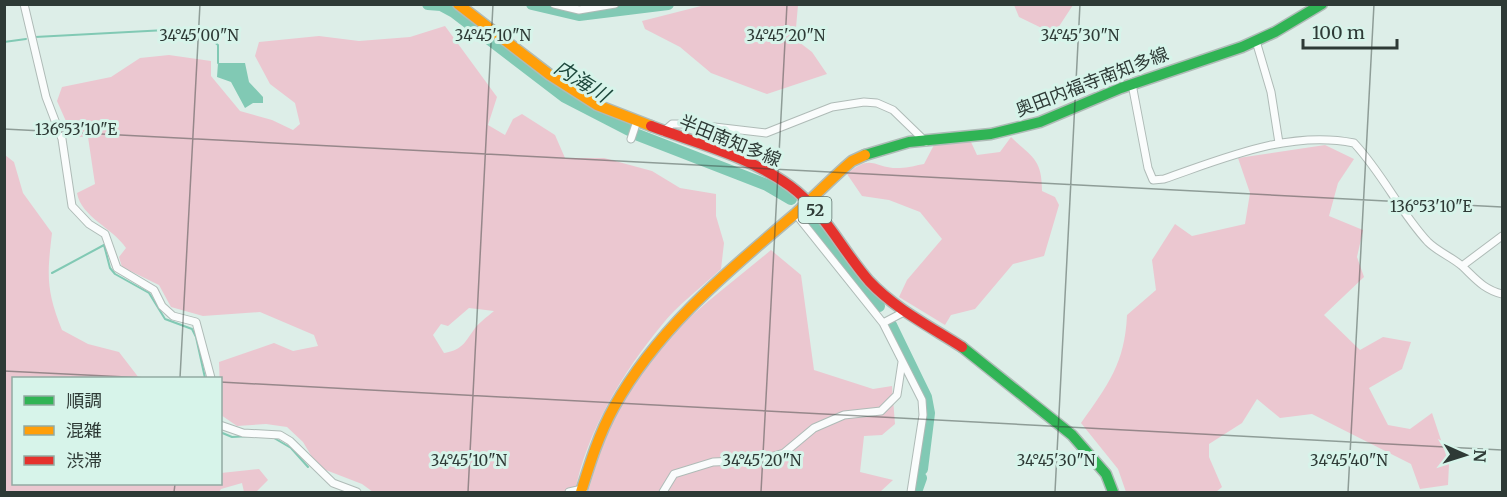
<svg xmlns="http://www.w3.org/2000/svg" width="1507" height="497" viewBox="0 0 1507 497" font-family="Merriweather,'Noto Sans JP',serif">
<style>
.green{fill:#ebc7d0;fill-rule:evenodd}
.water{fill:#81c9b4}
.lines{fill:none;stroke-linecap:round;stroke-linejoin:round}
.stream{stroke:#81c9b4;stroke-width:2}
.river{stroke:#81c9b4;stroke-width:12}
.street-casing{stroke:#afbbb7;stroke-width:9}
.fast-casing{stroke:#afbbb7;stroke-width:13}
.slow-casing{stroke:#afbbb7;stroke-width:13}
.jam-casing{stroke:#afbbb7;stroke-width:13}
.street{stroke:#fafcfc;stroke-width:7}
.fast{stroke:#30b455;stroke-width:10}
.slow{stroke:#ff9f0a;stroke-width:10}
.jam{stroke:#e5322d;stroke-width:10}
.ticks{fill:none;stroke:#2e3a36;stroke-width:1.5;stroke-opacity:0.45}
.labels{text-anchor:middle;stroke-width:6;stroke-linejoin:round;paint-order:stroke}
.shield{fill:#d7f4ea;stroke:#61726c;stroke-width:1.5}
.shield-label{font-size:16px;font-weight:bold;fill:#2e3a36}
.street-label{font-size:18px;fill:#2e3a36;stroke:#d7f4ea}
.water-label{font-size:20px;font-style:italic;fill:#1e493d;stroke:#d7f4ea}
.ticks-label{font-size:15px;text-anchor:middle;fill:#2e3a36;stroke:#d7f4ea;stroke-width:6;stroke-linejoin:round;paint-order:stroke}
</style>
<rect width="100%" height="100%" fill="#ddeee8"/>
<path class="green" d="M705,5H798L795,39L812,52L827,74L767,94L711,73L680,47L645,29L642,21Z
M1014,5V4L1073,5L1054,34L1019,17Z
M445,26L497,97L488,125L505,135L513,119L522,114L555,135L565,158H604L652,171L680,188L716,194V216L724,243L721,269C702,287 677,305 661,326C623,372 586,433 575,492H373L362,484L318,467L303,442L287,427L266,424L237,426L221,415L219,362L274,343L293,351L318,346L314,335L260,312L203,316L171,307L159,285L122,267L119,257L126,248C113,228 81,217 77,193L95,184L88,137H73L57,101L62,87L111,77L140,58L169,55L211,61V76L240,111L272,120L293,130L300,124L295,103L270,84L255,56L259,42L319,36L359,41L410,37ZM469,308L494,311C487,317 477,324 473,331C464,344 461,350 444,353L433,335L441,324L448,326Z
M1011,137C1032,158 1042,158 1042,191L1055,197L1059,205L1044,256L1013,264L975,309L951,315L945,325L899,297L907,280L942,239L920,212L889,200L862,196L847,174C872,152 874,169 900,168C908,168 917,165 924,164L934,145L971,142L977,155L1000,152Z
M1325,145L1354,159L1338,183L1329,216L1363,230L1357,257L1364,277L1324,315L1360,350L1383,337L1411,342L1402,369L1369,388L1388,425L1410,429L1432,413L1449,464L1448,485L1420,489L1411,464L1312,414L1280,418L1257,399L1242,423L1209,444V457L1222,487L1216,492H1126L1118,469L1081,423C1108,385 1125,363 1127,315L1156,290L1152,260L1175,224L1192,236L1245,224L1250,193L1238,158Z
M5,155L14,162L23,193L52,233C47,275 46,290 62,330L88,344L119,352L139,378H14V484H220L221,473L259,469L268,480L256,492H244L242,483L221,489L219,492H5Z
M771,250L801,275L814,370L873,389L892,386L895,424L882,435L864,436L860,472L893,480L880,492H588C600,451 616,402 643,367C679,321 727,287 771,250Z"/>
<path class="water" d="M218,63H245L249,82L263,97V103H253L245,108L231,82L217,77Z"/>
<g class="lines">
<path class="stream" d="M35,37L185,29L208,37L218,45V63
M4,42L26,39
M52,273L104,245L110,268L115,274L149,293L165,319L192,329L196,337L205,378
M220,432L232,437L251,436
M274,438L291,448L308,467"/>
<path class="river" d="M428,4L441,5L454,12L565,97L629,130
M532,4L579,15L668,4
M638,135L767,185L791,199
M807,217L879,306
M891,325L926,397L929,413L922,469
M916,492L921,478"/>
<g class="street-casing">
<path id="street" d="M24,4L46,97L62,139L72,206L89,224L105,234L117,268L154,290L162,306L173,316L196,322L211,378
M554,4L579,10L615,4
M1256,41L1271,92L1279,143
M1132,84L1148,168L1153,180L1164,179C1225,158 1289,130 1354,143C1383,174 1400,212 1428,242C1438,252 1452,257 1462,266C1476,279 1483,289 1502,294
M663,132L672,124H689L766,133L832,107L864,102L877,103L893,110L926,142
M631,139L637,121
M795,213L883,323L922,400L923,415L911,492
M1462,266L1502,236
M883,323L904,312
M220,425L243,433L280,435L290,441L333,483L357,492
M569,492L578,490L584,492
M663,492L674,474L713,462L761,460L784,453L814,428L844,415L881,411L897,395L902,362"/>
</g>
<g class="fast-casing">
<path id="fast" d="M865,155L909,142L991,134L1040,122L1121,88L1242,47L1275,32L1322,4
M962,347L1072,435L1106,474L1113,492"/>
</g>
<g class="slow-casing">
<path id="slow" d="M458,4L550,75L597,105L651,126
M581,492C590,463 599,434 614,407C658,328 727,272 795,214C814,197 832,178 852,161L865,155"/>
</g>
<g class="jam-casing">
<path id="jam" d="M651,126C696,143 751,157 790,186C824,211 842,250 869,281C895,309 931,327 962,347"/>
</g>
<use href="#street" class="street"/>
<use href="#fast" class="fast"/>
<use href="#slow" class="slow"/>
<use href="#jam" class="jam"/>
</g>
<path class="ticks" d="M4,129L1502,207M4,371L147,378M180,378L200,4M220,382L1502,450M174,492L175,484M468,492L493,4M761,492L787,4M1055,492L1080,4M1348,492L1374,4"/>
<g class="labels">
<rect class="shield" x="798.5" y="197" width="33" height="26" rx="4.5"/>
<g class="shield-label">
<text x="815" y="216">52</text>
</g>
<g class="street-label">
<text transform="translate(1092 82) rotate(-21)" y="6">奥田内福寺南知多線</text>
<text transform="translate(730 141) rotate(22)" y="6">半田南知多線</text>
</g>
<g class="water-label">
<text transform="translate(582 81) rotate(32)" y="7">内海川</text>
</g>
</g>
<g class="ticks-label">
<text x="199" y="41">34°45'00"N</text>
<text x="493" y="41">34°45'10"N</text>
<text x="786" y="41">34°45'20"N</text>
<text x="1080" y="41">34°45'30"N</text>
<text x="76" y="135">136°53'10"E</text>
<text x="1431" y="212">136°53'10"E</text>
<text x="469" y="466">34°45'10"N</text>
<text x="762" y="466">34°45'20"N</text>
<text x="1056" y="466">34°45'30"N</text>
<text x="1349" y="466">34°45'40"N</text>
</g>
<rect width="1507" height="497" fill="none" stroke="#2e3a36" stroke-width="12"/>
<rect x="12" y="377" width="210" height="108" fill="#d7f4ea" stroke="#93aaa2" stroke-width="1.5"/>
<rect x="24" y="396" width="30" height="9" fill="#30b455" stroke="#93aaa2" stroke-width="1.5"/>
<text x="66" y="407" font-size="18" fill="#2e3a36">順調</text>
<rect x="24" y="426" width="30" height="9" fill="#ff9f0a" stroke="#93aaa2" stroke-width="1.5"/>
<text x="66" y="437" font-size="18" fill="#2e3a36">混雑</text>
<rect x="24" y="456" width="30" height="9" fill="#e5322d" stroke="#93aaa2" stroke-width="1.5"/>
<text x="66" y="467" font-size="18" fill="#2e3a36">渋滞</text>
<g transform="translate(1465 455) rotate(93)" stroke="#d7f4ea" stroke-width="4.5" paint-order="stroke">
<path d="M0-4.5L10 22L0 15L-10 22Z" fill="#2e3a36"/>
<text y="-9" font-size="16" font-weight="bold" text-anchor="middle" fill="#2e3a36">N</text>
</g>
<path d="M1303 39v9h94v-9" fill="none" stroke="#2e3a36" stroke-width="3"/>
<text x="1312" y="39" font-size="18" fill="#2e3a36" stroke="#d7f4ea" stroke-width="4.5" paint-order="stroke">100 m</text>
</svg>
